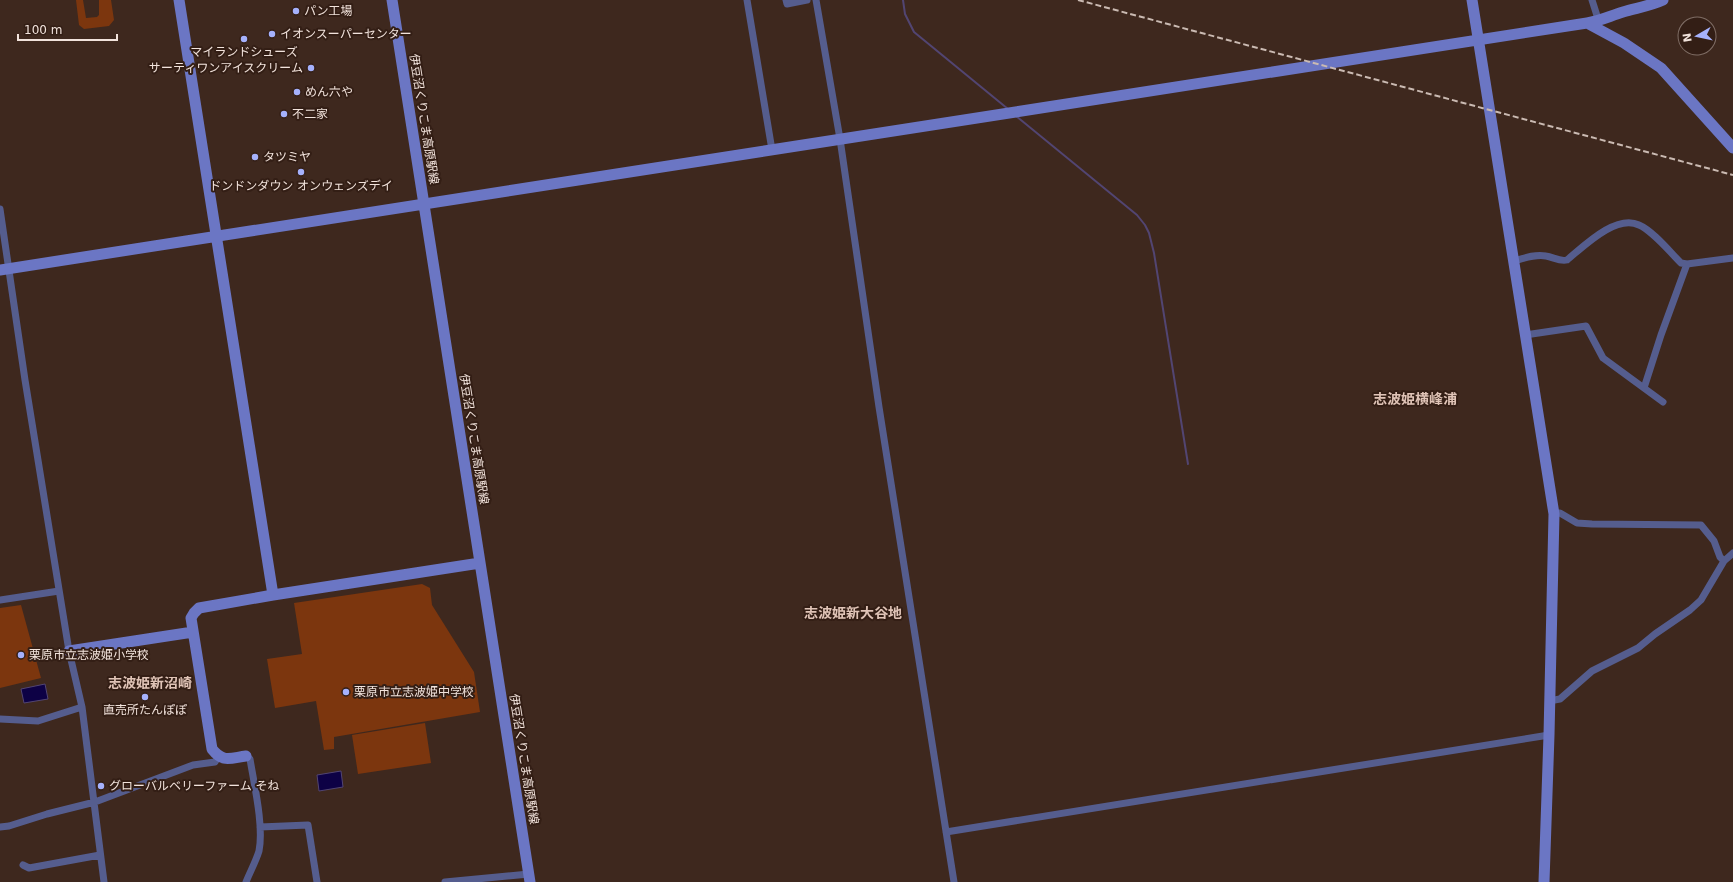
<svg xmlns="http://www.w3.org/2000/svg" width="1733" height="882" viewBox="0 0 1733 882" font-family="'DejaVu Sans','Noto Sans JP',sans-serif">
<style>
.green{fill:#7c360e}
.water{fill:#0d0145;stroke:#524572}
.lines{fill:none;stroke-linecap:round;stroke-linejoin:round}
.stream{stroke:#524572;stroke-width:2}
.street{stroke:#555d8e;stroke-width:7}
.secondary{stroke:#6b76c4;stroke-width:11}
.rail{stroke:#cabab2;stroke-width:2;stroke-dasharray:6 3;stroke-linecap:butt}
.poi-dot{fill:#a5b1fc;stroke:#331e15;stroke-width:1.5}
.labels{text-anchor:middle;stroke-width:4;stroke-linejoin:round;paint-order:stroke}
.poi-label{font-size:12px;fill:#f2e3dc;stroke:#331e15;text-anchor:start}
.street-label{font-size:12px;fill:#f2e3dc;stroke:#331e15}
.quarter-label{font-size:14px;font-weight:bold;fill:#e0c4b7;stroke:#331e15}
</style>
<rect width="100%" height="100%" fill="#3e281e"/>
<path class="green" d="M76,0H83L86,18L97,17L99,15V0H111L114,20L109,26L84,29L79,25Z
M422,584L430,588L432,605L474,672L480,712L334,737V749L324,750L316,701L275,708L267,659L302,654L294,603Z
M21,605L41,678L0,688V608Z
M425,723L431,763L358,774L352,735Z"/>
<path class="water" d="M45,684L48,699L24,703L21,689Z
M341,771L343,787L319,791L317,775Z"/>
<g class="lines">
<path class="stream" d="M903,0L905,14L914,32L1008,109
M1016,116L1137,215L1145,225L1149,233L1154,253L1188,464"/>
<path class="street" d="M747,0L772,150
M786,0L787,4L807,0
M816,0L840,139L879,407L954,882
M1592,0L1599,22
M0,209L25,380L69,651L82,707L104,882
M1514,261C1524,258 1535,254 1546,256C1553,257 1560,262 1567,260C1584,246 1616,214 1639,225C1653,231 1670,252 1681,263L1687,264L1733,258
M1525,335L1586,326L1603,358L1663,402
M1644,388L1661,335L1687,264
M1554,514L1560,513L1577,523L1592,524L1701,525L1714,541L1720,557L1724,561
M0,600L59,591
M1549,701L1560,699L1592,671L1638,648L1655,634L1690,610L1701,600L1724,561L1733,553
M0,719L38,721L82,707
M246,756L250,759C254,784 264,826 259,851C256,861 250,872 246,882
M0,827L9,826L47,814L95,802L193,765L215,762L218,757
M260,827L308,825L317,882
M946,832L1549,735
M23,865L29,868L100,855
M445,882L529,874"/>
<path class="secondary" d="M179,0L273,595
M392,0L530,882
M1472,0L1554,514L1549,735L1544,882
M1587,23C1600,21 1610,16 1623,12C1636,8 1650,6 1663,0
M0,270L1587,23L1624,43L1661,68L1733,148
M69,651L193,632
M246,756C230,758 223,763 212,749L191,618L194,613L199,608L273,595L480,563"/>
<path class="rail" d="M1078,0L1733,175"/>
</g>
<g class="poi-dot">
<circle cx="296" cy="11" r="4"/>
<circle cx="272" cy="34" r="4"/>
<circle cx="244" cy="39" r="4"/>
<circle cx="311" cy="68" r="4"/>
<circle cx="297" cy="92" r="4"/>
<circle cx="284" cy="114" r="4"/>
<circle cx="255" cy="157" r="4"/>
<circle cx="301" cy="172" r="4"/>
<circle cx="21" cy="655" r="4"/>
<circle cx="346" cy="692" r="4"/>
<circle cx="145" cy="697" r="4"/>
<circle cx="101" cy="786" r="4"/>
</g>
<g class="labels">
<g class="poi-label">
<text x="304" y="15">パン工場</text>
<text x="280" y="38">イオンスーパーセンター</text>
<text x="244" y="56" text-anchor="middle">マイランドシューズ</text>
<text x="303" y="72" text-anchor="end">サーティワンアイスクリーム</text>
<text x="305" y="96">めん六や</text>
<text x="292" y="118">不二家</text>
<text x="263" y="161">タツミヤ</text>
<text x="301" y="190" text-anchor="middle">ドンドンダウン オンウェンズデイ</text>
<text x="29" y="659">栗原市立志波姫小学校</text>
<text x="354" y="696">栗原市立志波姫中学校</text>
<text x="145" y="714" text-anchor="middle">直売所たんぽぽ</text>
<text x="109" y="790">グローバルベリーファーム そね</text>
</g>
<g class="street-label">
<text transform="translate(424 119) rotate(81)" y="4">伊豆沼くりこま高原駅線</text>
<text transform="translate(474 439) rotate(81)" y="4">伊豆沼くりこま高原駅線</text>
<text transform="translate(524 759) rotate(81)" y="4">伊豆沼くりこま高原駅線</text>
</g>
<g class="quarter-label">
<text x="1415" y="404">志波姫横峰浦</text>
<text x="853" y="618">志波姫新大谷地</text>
<text x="150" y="688">志波姫新沼崎</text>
</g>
</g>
<g transform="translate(1697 36) rotate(261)"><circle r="19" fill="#331e15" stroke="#7f6d65"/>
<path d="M0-3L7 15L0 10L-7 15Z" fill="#a5b1fc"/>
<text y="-6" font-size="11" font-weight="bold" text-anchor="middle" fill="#f2e3dc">N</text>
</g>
<path d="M18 34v6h99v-6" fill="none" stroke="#f2e3dc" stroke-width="2"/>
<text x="24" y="34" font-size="12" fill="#f2e3dc" stroke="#331e15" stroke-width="3" paint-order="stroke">100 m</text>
</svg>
